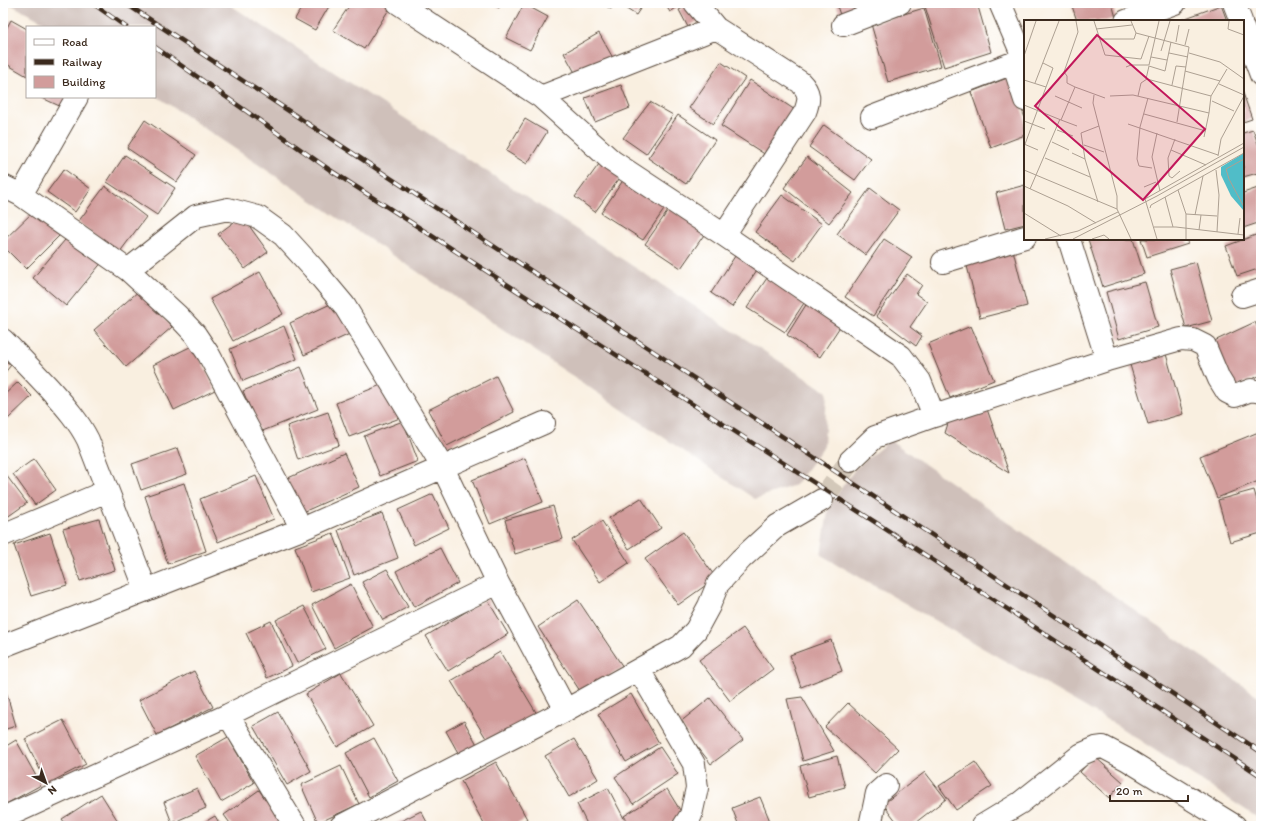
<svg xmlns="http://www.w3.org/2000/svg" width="1264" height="829" viewBox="0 0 1264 829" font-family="Itim,sans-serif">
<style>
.industrial{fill:#cfc0ba}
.building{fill:#d29c9b}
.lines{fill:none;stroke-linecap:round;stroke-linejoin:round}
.minor-tunnel{stroke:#d3c8b9;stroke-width:22;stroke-dasharray:22 11;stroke-linecap:butt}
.minor-casing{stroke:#58483b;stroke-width:24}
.minor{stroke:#fff;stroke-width:22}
.rail-casing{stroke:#3b2a1e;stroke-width:4.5}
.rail{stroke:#fff;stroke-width:3;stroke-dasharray:9;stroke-linecap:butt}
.inset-road{fill:none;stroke:#ada092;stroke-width:1}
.view{fill:#c2185b;fill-opacity:0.15;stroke:#c2185b;stroke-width:2}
.inset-edge{fill:none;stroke:#3b2a1e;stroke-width:2}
</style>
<rect width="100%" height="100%" fill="#fff"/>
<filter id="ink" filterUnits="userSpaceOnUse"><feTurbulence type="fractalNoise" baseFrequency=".025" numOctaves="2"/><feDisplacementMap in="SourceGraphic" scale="8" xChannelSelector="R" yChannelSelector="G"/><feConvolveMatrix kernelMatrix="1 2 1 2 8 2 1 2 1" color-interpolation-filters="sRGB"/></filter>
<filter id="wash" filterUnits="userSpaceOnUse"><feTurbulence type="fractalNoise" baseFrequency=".012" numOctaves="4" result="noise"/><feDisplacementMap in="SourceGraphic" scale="16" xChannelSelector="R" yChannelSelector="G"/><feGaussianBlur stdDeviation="0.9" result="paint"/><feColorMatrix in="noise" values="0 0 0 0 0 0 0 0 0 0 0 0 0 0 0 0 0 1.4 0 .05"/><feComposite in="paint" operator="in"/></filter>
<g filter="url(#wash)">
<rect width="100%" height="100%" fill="#f9efe0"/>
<path class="industrial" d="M8,3H227L827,392L824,446L795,485L755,499L155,95V27H53Z
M890,440L1261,698V820L1118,726L821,555L829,505L855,469Z"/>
<g id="blocks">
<path class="building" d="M304,3H331L315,30L295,19Z
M351,3H393L364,49L333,30Z
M490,3H502L499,8Z
M601,3H615L611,9Z
M617,3H644L636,15Z
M664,3H679L681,5L670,12Z
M692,3L701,19L688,27L679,10Z
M836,3H893L842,21Z
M924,3H977L991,52L944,67Z
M1071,3H1112L1116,18L1106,21H1077Z
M524,4L548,17L530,50L506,38Z
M1221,5L1227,21H1178Z
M924,8L941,66L888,82L871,24Z
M11,20L27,29V76L3,62V35Z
M599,33L613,58L578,78L564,53Z
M721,62L745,78L713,124L689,108Z
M1010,77L1025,118V135L991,148L971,92Z
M750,80L795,110L766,155L721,126Z
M621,85L630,108L595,122L585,98Z
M1243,93L1252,119L1243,122Z
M40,97H72L66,109Z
M650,102L673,115L646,154L623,138Z
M678,115L715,140L686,184L648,158Z
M525,119L547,132L527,164L506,151Z
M145,120L196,155L177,182L127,148Z
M824,125L871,159L855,180L809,147Z
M1253,130L1261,152V172L1243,177V133Z
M125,155L175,188L157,215L107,182Z
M807,157L853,193L829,223L784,188Z
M602,160L622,175L595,212L575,197Z
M64,169L91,189L75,212L47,192Z
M626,176L668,204L643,240L601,213Z
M1025,185V224L1005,229L996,193Z
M105,186L146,217L119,253L78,222Z
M1261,187V222L1243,228V193Z
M870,188L899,210L866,255L837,234Z
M782,195L822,224L795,261L755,232Z
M670,208L706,232L681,268L645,244Z
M35,210L60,235L26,269L3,246V241Z
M242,216L268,252L245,269L218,234Z
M1261,233V268L1237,276L1226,246Z
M70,234L103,261L66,306L33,278Z
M884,239L912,257L873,316L845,297Z
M1088,239H1133L1144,274L1103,287Z
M1141,239H1187L1188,244L1147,257Z
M739,250L761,264L732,307L711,293Z
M1013,250L1027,306L980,318L966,262Z
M1196,262L1212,321L1186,328L1170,269Z
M260,272L283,314L233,341L210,299Z
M907,274L922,285L916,294L927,302L910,327L922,336L916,346L876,316Z
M767,278L804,303L785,332L747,308Z
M1145,282L1158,327L1119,339L1106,292Z
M140,290L172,327L126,367L94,330Z
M339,300L354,332L304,355L290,323Z
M809,300L843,322L820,357L787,335Z
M1255,322L1261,335V375L1231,389L1210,343Z
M284,326L297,359L243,381L230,349Z
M971,326L994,380L950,398L928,344Z
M194,345L215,390L174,410L153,365Z
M1166,354L1183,414L1148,424L1130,365Z
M3,359L11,365L3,375Z
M301,367L318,409L260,432L243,391Z
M496,376L514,412L447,446L428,410Z
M18,382L32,396L8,419L3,414V396Z
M386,383L400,418L349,437L336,403Z
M987,409L1009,473L945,433L951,414Z
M328,412L339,445L298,460L287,426Z
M403,421L418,461L380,476L364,436Z
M1261,431V480L1217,498L1200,456Z
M178,448L187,474L141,490L132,464Z
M344,453L359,487L301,513L286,479Z
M525,458L543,502L490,524L472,480Z
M34,459L56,490L35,505L13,474Z
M3,471L27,503L3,520Z
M256,476L274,519L218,542L200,499Z
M184,483L206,551L168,564L145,496Z
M1254,490L1261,514V533L1230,542L1218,500Z
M433,494L449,528L414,545L398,510Z
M641,498L661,528L629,549L609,518Z
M553,506L563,539L515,554L505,520Z
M382,513L398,558L354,575L338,530Z
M99,519L115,570L80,581L63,529Z
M602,521L629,563L600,582L572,540Z
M683,532L716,578L678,605L645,559Z
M50,533L67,585L31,596L14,545Z
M333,533L350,578L311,592L295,547Z
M440,548L458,583L414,607L396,571Z
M387,569L408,607L383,620L362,582Z
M351,584L373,627L334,648L312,605Z
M487,599L508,634L448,671L426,636Z
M578,600L623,667L582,694L538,627Z
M304,606L326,649L297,663L276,620Z
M271,621L292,666L267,678L246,633Z
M743,628L773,669L730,701L699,660Z
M831,640L842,671L801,687L790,655Z
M500,652L537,714L489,743L451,681Z
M194,671L213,707L157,735L139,700Z
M341,673L373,726L337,747L306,694Z
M3,681L16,726L3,730Z
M631,694L659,743L626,762L598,714Z
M802,697L834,751L803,761L787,699Z
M710,698L743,740L711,764L679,723Z
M848,703L898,749L875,773L825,727Z
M278,712L311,771L287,785L253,726Z
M63,720L86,764L47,784L25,739Z
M464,721L479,748L461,758L446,731Z
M228,737L254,783L221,802L195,756Z
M374,738L398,781L369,797L346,753Z
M574,739L598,779L569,797L545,756Z
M16,740L41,785L4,805L3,803V748Z
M660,747L678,774L633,804L615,777Z
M837,756L845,787L809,797L800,766Z
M1094,756L1123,782L1109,798L1080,772Z
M496,762L527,819L513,826H485L461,781Z
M975,762L992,786L956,810L939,786Z
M341,766L359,804L318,823L301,785Z
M925,772L946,799L911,826H900L883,804Z
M197,788L206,808L172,823L164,802Z
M608,788L628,826H588L577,804Z
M667,789L683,815L665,826H631L624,816Z
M259,790L284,826H232L224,815Z
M101,794L121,826H67L62,819Z
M760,797L772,826H739L732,808Z
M421,811L429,826H391Z
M215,816L221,826H198Z"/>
</g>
</g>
<g filter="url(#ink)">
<use href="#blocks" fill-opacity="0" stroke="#58483b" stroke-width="1"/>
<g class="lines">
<path class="minor-tunnel" d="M822,500L850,461"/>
<g class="minor-casing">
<path id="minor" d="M398,3L541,97L612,161L724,235L901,356L920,381L934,416
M695,3L716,28L800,82C810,92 810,99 805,112L724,235
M1000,3L1024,59
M1234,3L1241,21
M1126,21L1175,3
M843,25L900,3
M1243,27L1261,75
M1025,58L1013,63L1025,100
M541,97L716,28
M872,117L1013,63
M3,186L21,195L128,270L177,315L195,334L209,355L302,529
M21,195L77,97
M1069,239L1107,360L1181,339L1193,340L1205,346L1219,379L1227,392L1235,396L1251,390L1261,392
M943,262L1025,237
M128,270L196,216L228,209L258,217L283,235L313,268L344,305L443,468L498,583L566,710
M1242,296L1261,290
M3,340C19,356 34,372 49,388C64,405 78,420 88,440L146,590
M850,461L875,437L934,416L1107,360
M3,535L107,491
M3,646L302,529L544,423
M639,670L694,764L697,788L691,815L684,826
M228,715L295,826
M3,818L228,715L498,583
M341,826L566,710L681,646L696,630L709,606L718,584L741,559L777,526L822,500
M870,826L877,793L886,785
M982,826L1020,803L1082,754L1096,748L1103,747L1126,759L1235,826"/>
</g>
<use href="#minor" class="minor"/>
<g class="rail-casing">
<path id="rail" d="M92,3L126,27
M125,3L1261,752
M155,47L330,170L878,524L1261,776"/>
</g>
<use href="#rail" class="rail"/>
</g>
</g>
<g transform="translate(1024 20)">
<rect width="220" height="220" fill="#f9efe0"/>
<path d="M220,133V191L207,176L197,155V147Z" fill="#50bdc8"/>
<path class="inset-road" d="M70,1L81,35L117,39L125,16M205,1L204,9L220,15M72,9L108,5M112,13L165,27L153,102M75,19H110L112,13L107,1M152,22L155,5M161,25L165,9M137,31L146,1M145,33L164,37M165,33L196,42L220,59M0,36L12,1M127,37L143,40M102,47L107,45H125L135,1M161,51L196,61M122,59L125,46L141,51L147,22M0,60L22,67M11,63L35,1M195,64L220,75M148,65L152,46L162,47M51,67L81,78M70,75L69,83L93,176V189L107,219M31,76L58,88M86,76L109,75L185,93L187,76L203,49M114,76L117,63L123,59L187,76M124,78L116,107L113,139L115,146L128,148M188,81L210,91M0,85L37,100L51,67L43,63V56L40,52L54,12L52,1M120,94L182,111M37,100L53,106M0,101L21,109M104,104L194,135M33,110L49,116M133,113L128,137L136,171M180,117L185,93M151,119L144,138L145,156L148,158L156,151M28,122L45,130M0,124L14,130M60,125L80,132M0,127L29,48L19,43M147,130L182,145M48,133L61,139M194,136L197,119L220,76M21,138L66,157M220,139L202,149L205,159L220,187M0,150L93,189M192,150L195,175L193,212M0,166L44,186L72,203M120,167L132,162M6,169L36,99M154,170L162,194V219M141,177L149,207M74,182L61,139L57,113L75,106M126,188L127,185L220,133M0,193L37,216M162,194L193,196M171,195L179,156M130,207H152L220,215M175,210L177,195M214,214L216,198M21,219L54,211L94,192M49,219L133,176L220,127M68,219L80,215L85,219M133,219L121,179L220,123"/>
<path class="view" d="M73,15L181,109L119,180L11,86Z"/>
<rect width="220" height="220" class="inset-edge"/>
</g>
<rect width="1264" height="829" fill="none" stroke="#fff" stroke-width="16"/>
<rect x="26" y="26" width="130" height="72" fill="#ffffff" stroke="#b1aaa5"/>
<rect x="34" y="39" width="20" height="6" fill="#ffffff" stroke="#b1aaa5"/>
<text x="62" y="46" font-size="12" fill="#3b2a1e">Road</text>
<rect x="34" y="59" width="20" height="6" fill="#3b2a1e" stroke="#b1aaa5"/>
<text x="62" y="66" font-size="12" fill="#3b2a1e">Railway</text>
<rect x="34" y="76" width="20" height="12" fill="#d29c9b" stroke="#b1aaa5"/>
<text x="62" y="86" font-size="12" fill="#3b2a1e">Building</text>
<g transform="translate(46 783) rotate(139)" stroke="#ffffff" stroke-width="3" paint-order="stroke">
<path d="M0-3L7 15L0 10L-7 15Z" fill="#3b2a1e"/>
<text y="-6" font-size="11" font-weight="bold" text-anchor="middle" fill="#3b2a1e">N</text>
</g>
<path d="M1110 795v6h78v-6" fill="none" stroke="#3b2a1e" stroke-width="2"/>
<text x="1116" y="795" font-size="12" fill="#3b2a1e" stroke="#ffffff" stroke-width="3" paint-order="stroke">20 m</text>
</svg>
